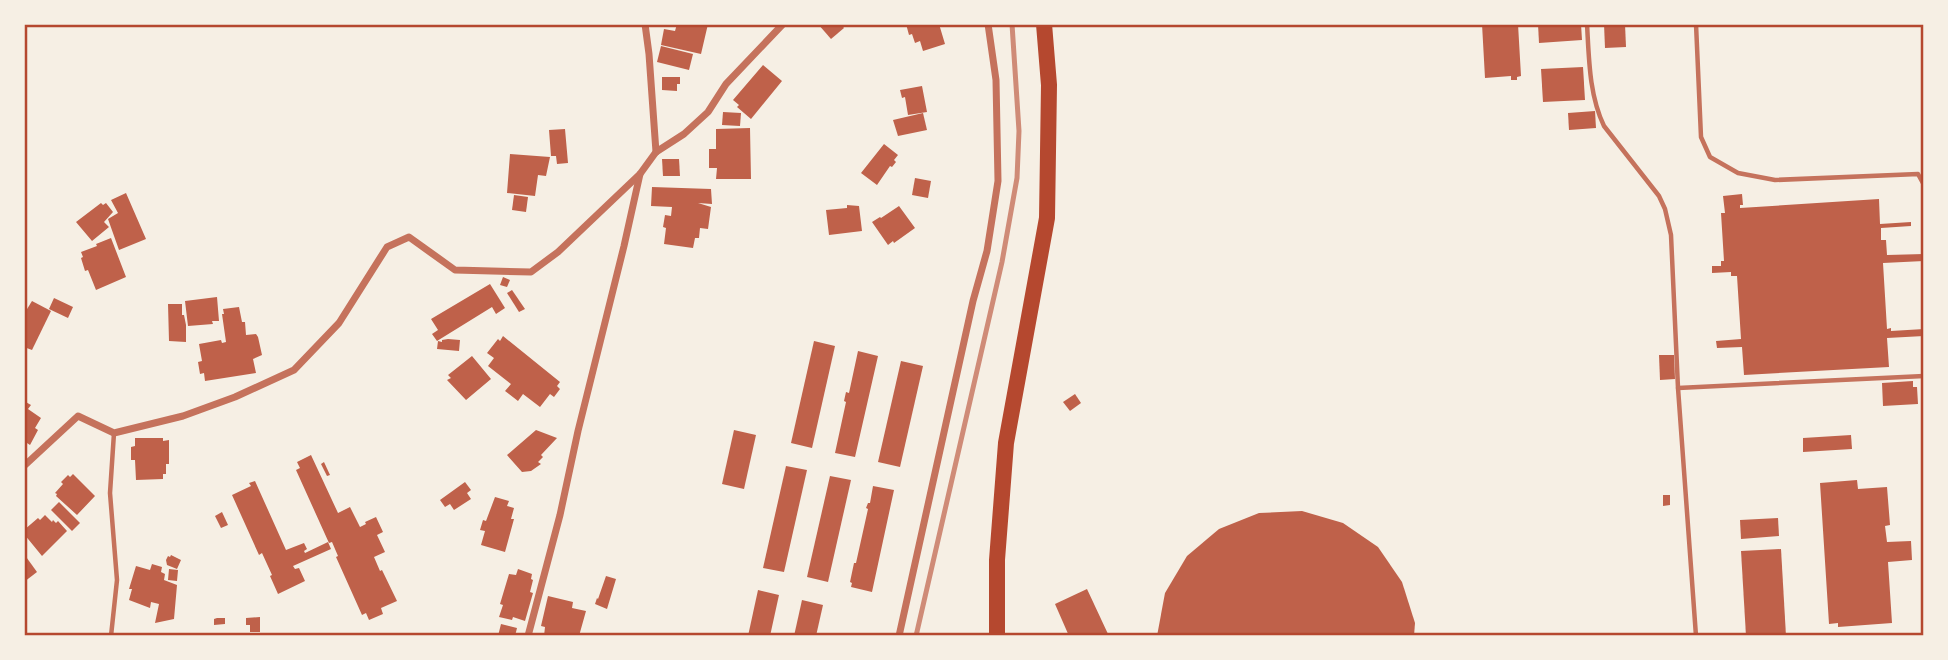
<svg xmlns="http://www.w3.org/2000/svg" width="1948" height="660" font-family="'Varela Round',sans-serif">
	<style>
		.building { fill: #bf614a }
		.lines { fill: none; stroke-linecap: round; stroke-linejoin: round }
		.service { stroke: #c5725c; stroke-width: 4.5 }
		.minor { stroke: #c5725c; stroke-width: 7 }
		.trunk { stroke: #b5482f; stroke-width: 16 }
		.rail { stroke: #cf8b77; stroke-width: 5 }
		.neatline { fill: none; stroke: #b5482f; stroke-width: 2.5 }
	</style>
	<rect width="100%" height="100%" fill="#f6efe4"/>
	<g class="building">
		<path d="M677,24H708L701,54L661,45L664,29L675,31Z"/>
		<path d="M818,24H841L844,28L831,39Z"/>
		<path d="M906,24H939L945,44L923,51L920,41L915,43L912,34L909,35Z"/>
		<path d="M1482,24H1518L1521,76L1517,77V80H1511V76L1485,78Z"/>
		<path d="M1538,24H1581L1582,40L1539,43Z"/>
		<path d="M1604,24H1625L1626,47L1605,48Z"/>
		<path d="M661,46L693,54L689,70L657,62Z"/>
		<path d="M763,65L782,81L751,119L737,107L739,105L733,100Z"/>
		<path d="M1583,67L1585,100L1543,102L1541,69Z"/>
		<path d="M662,77H680V84H677V91L662,90Z"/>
		<path d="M922,86L927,112L908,115L905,97L902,98L900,90Z"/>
		<path d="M1595,111L1596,128L1569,130L1568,113Z"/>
		<path d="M723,112L741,113L740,126L722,125Z"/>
		<path d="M923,113L927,130L898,136L893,120Z"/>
		<path d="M750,128L751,179H716L717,168H709V149H716V129Z"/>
		<path d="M565,129L568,163L557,164L556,156H551L549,130Z"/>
		<path d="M884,144L898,155L894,160L896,162L892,167L890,166L877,185L861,173Z"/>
		<path d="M510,154L550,157L546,176L538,175L535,196L507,193Z"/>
		<path d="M662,159H679L680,176H663Z"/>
		<path d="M915,178L931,181L928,198L912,195Z"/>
		<path d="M652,187L711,189L712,204L698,203L711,207L708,229L700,228L699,238H695L693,248L664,244L666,228L663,227L665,215L671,216L672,207L651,206Z"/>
		<path d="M126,193L146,239L119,250L108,219L118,213L111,200Z"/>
		<path d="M1742,194L1743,205H1740V208L1879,199L1880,224L1911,222V226L1881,228V240H1886L1887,255L1924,254V261L1883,263L1887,329L1891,328V331L1924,329V336L1887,338L1889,367L1744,375L1742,347L1717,348L1716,341L1741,339L1737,276H1731V272L1712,273V266H1721V261H1724L1721,213H1725L1723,196Z"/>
		<path d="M514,195L528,197L526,212L512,210Z"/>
		<path d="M101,203L103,205L106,203L113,212L104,222L109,227L92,241L76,222Z"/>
		<path d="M847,205L859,206L862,231L829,235L826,210L847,208Z"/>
		<path d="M899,206L915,228L894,243L893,241L888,245L872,222L880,217L881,218Z"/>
		<path d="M111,238L126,277L96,290L88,270L85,271L81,258L83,257L81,252L97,246L96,244Z"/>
		<path d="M503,277L510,280L507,287L500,285Z"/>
		<path d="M490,284L505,308L496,314L492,307L437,341L432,334L438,330L431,319Z"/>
		<path d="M512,290L525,309L519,312L507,293Z"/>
		<path d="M217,297L219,321H212L213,324L188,326L185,301Z"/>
		<path d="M54,298L73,307L68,318L49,309Z"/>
		<path d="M32,301L51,311L32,350L24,347V314Z"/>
		<path d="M168,304H182V315H184L186,325V342L169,341Z"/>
		<path d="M239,307L242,322H245L246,335L256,334L258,337L262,355L253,359L256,373L205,381L204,373L200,374L198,362L202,361L199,344L221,340L222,343L226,342L222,314H224L223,309Z"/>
		<path d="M503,336L560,382L557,386L560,389L554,397L550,394L540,407L523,394L518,401L505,391L511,384L488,366L494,358L487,353L498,339L500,341Z"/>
		<path d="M448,339L460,340L459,351L437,349L438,341L442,342V340Z"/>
		<path d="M814,341L835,346L812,448L791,443Z"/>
		<path d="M858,351L878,356L855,457L835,453L846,402L844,401L846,392L849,393Z"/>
		<path d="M1659,355H1674L1675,379L1660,380Z"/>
		<path d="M472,356L491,379L466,400L447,380L451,378L448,375Z"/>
		<path d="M901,361L923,366L900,467L878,462Z"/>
		<path d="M1913,381V387H1917L1918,404L1883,406L1882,383Z"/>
		<path d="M1075,394L1081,403L1070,411L1063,402Z"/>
		<path d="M24,401L31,405L28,409L41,418L35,428L38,430L30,445L27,443L24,446Z"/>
		<path d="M536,430L557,438L541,455L543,457L538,462L541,464L531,471L522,472L507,455Z"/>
		<path d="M734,430L756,435L744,489L722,484Z"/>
		<path d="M1851,435L1852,449L1803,452V438Z"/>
		<path d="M135,438H163V441L169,440V464H166V474H163V479L136,480L135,460H131V447L135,446Z"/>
		<path d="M311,455L338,513L350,507L360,527L366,524L365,522L376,517L383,532L377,535L385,552L374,557L380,571L382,570L397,601L381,608L383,614L369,620L366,613L362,615L336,557L338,556L332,542L329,543L296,470L300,468L297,462Z"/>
		<path d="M324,462L330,475L327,476L321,464Z"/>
		<path d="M786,466L807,470L784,572L763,568Z"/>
		<path d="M73,474L95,496L77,515L56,496L57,494L55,493L63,484L61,482L68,475L70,477Z"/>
		<path d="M830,476L851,480L828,582L807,577Z"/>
		<path d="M1857,480L1858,489L1887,487L1890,525L1885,526L1887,542L1911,541L1912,560L1888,562L1892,623L1838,627V623L1829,624L1820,483Z"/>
		<path d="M255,481L286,550L304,543L307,549L304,551L305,553L328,542L331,549L293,566L295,569L299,568L305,581L278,594L270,576L272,575L262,553L259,555L232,495L251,486L249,483Z"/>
		<path d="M465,482L471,490L467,493L471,499L454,510L450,504L445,507L440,500Z"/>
		<path d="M873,486L894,490L872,592L851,587L852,583L850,582L854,563H856L868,509L866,508L868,503H870Z"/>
		<path d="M1663,495H1670V505L1663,506Z"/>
		<path d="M495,497L509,501L507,506L514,508L511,519H514L505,552L481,545L485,531L480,530L483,520L486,521Z"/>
		<path d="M59,502L80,523L72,531L51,510Z"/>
		<path d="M1302,511L1343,523L1378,547L1402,582L1415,623L1414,636H1157L1165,593L1187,556L1219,529L1259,513Z"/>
		<path d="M222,512L228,525L221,528L215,516Z"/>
		<path d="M45,515L52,522L53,520L56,523L58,521L67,531L42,556L24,534V530L38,518L40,520Z"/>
		<path d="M1778,518L1779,536L1741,539L1740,520Z"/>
		<path d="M1781,549L1786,636H1746L1741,551Z"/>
		<path d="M24,554L37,572L24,582Z"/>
		<path d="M171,555L181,560L177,569L167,565L166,560L168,556L170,557Z"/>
		<path d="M152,564L162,567L161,572L165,574L164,580L177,585L174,619L155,623L159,604L151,602L150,608L129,600L132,589H129L136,566L150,570Z"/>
		<path d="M169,569L178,570L177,581L168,580Z"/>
		<path d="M518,569L532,574L531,579L533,580L530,592L533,593L525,621L513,617L512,620L499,617L503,605L500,604L509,574L516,575Z"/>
		<path d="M606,576L616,579L607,609L595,604L597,598L598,599Z"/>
		<path d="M1087,589L1108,634L1069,636L1055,604Z"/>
		<path d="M758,590L779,595L770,636H748Z"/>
		<path d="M548,596L573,602L572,608L586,611L579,636H544L545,627L541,626Z"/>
		<path d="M802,600L823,605L816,636H794Z"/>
		<path d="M260,617V632H250V625H246V618Z"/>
		<path d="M217,618H225V624L214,625V619Z"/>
		<path d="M501,624L517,628L515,636H498Z"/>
	</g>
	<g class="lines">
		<g class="service">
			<path d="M1587,24C1589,58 1589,95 1604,126L1659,196L1665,209L1671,235L1678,388L1696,636"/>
			<path d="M1696,24L1701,137L1710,157L1738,173L1775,180L1918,174L1924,185"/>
			<path d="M1678,388L1924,376"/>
			<path d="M111,636L117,580L110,493L114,433"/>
		</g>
		<g class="minor">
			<path d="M645,24L649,54L656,152"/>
			<path d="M24,466L78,416L114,433L183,416L235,397L294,370L339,323L387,247L409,237L455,270L531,272L558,252L640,174L656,152L684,134L708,112L726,84L783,24"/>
			<path d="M528,636L560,515L578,431L624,246L640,174"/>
			<path d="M899,636L973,301L987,251L998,181L996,80L988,24"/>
		</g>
		<path class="trunk" d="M997,636V560L1006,443L1047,218L1049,85L1044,24"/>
		<path class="rail" d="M916,636L1002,262L1017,178L1019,131L1012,24"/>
	</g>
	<rect width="1948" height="660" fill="none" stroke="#f6efe4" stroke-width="52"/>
	<rect x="26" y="26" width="1896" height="608" class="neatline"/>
</svg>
